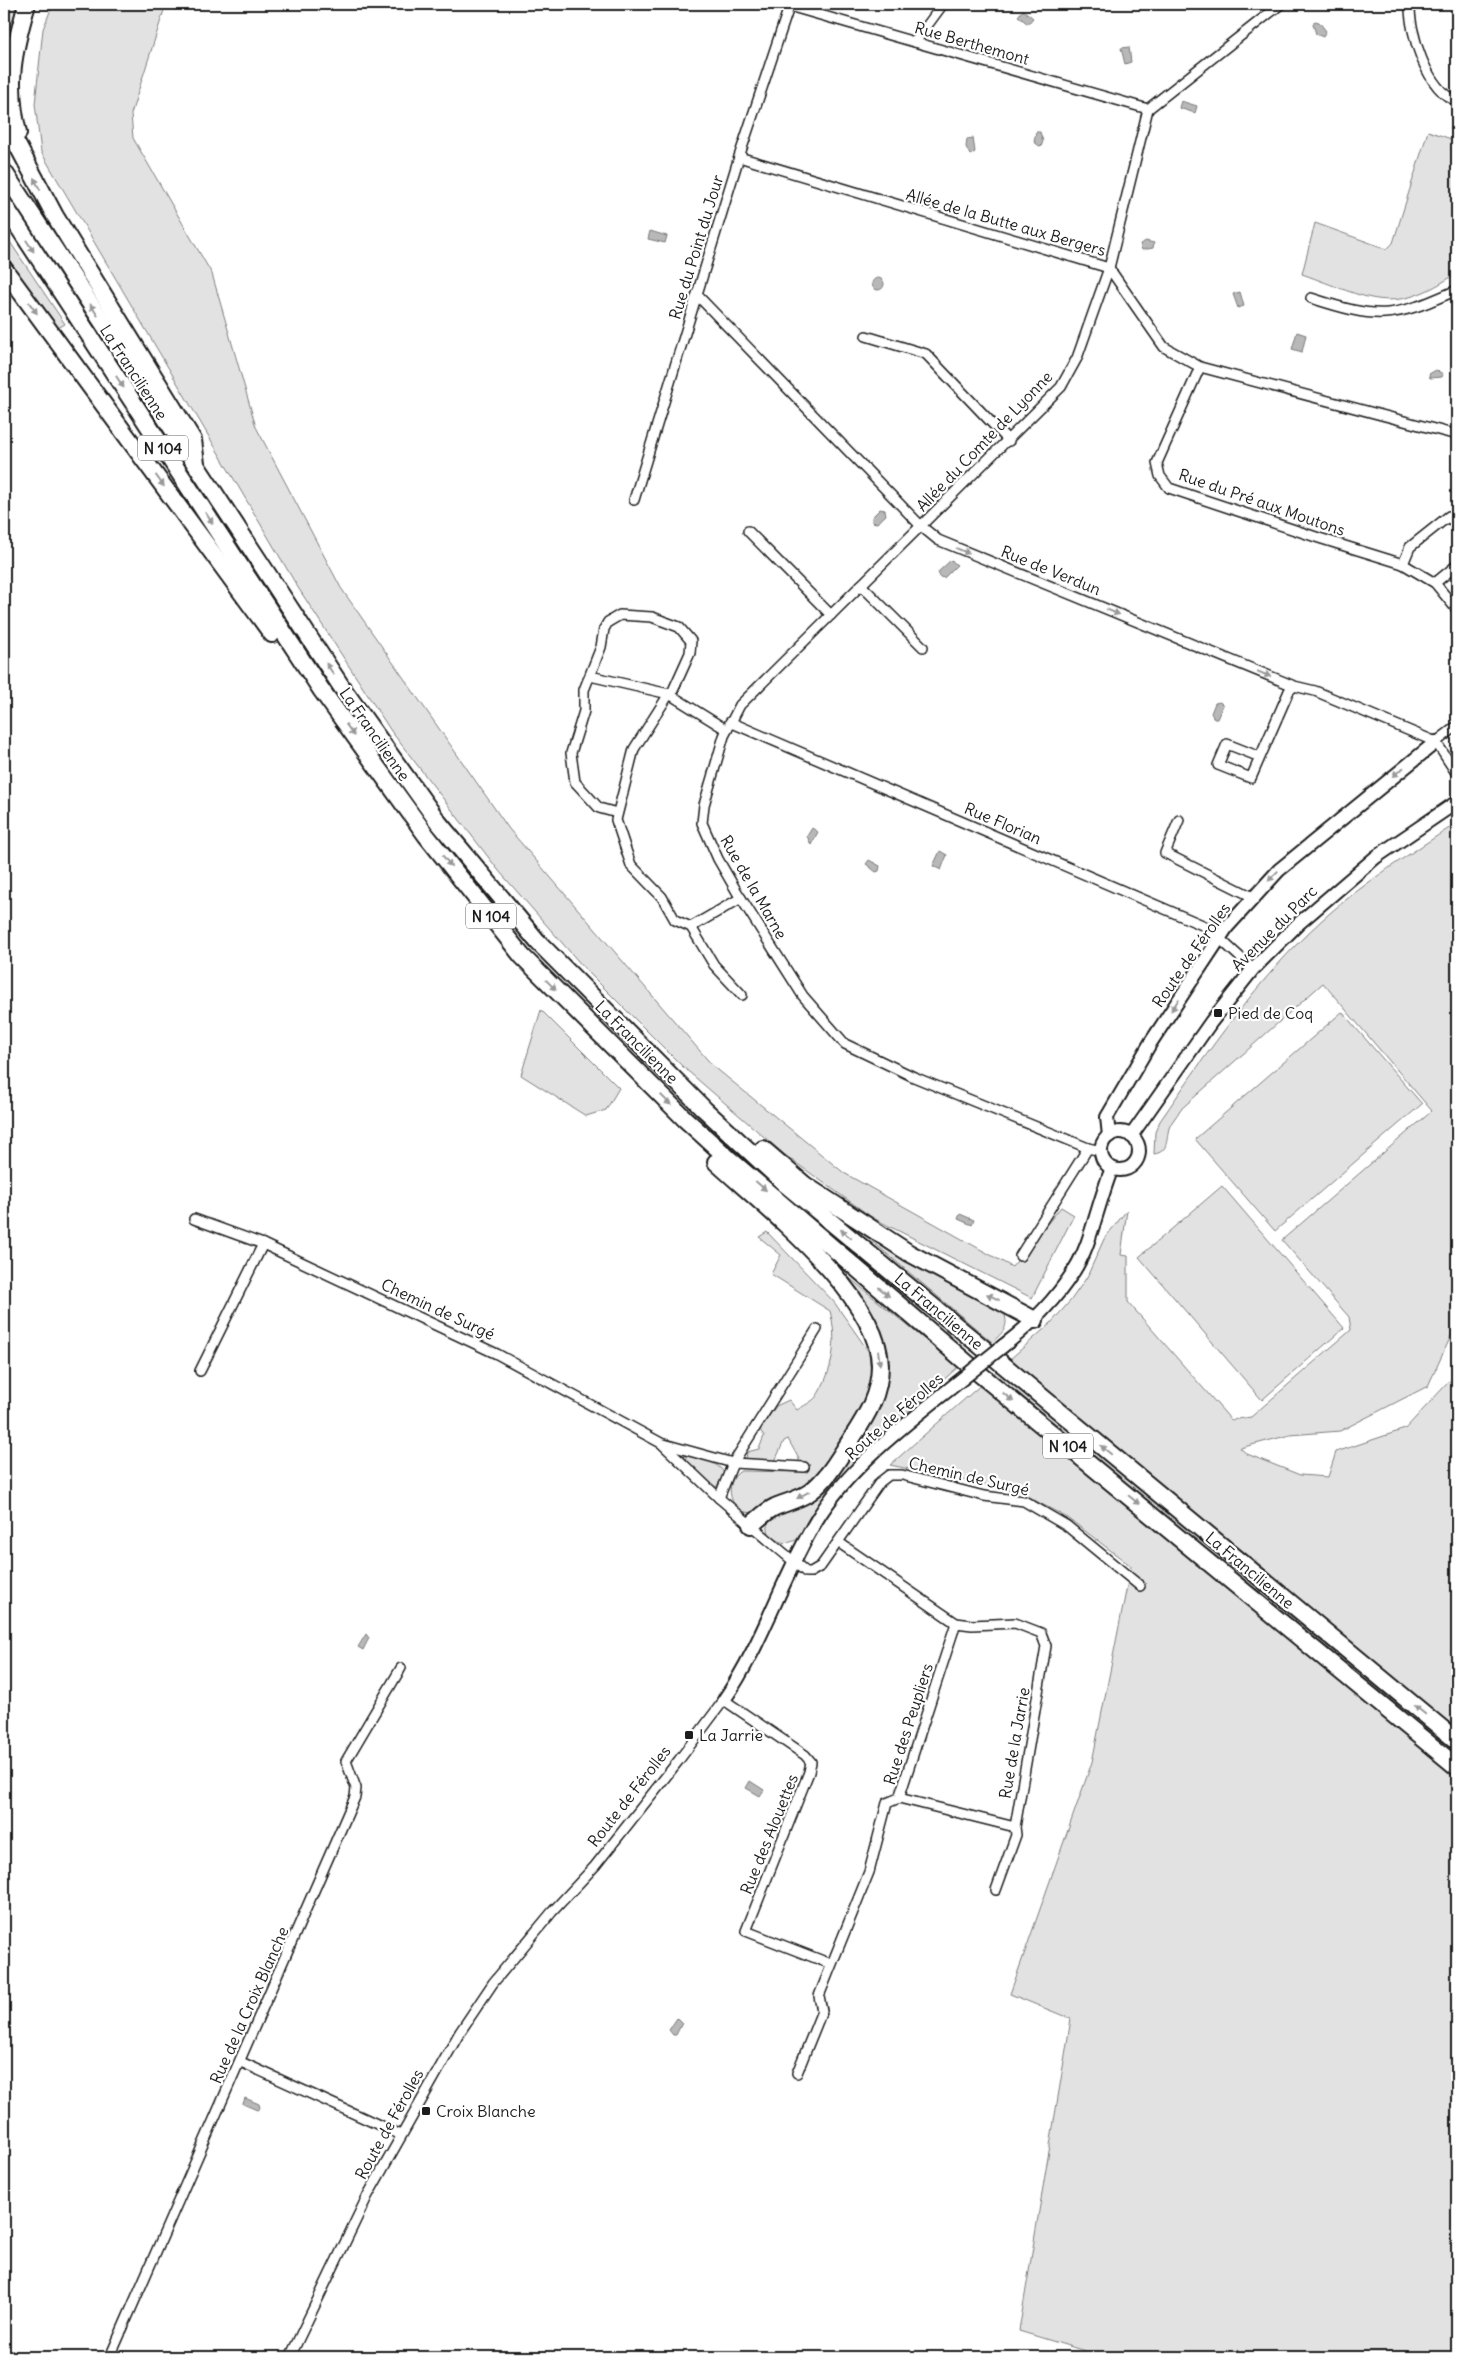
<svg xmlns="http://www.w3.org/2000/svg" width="1461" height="2361" font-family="Delius,sans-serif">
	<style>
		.green { fill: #e2e2e2; stroke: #7f7f7f }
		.water { fill: #b8b8b8; stroke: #7a7a7a }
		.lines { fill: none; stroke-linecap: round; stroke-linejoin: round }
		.street-casing { stroke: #1c1c1c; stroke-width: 12 }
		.secondary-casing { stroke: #1c1c1c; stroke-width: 16 }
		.highway-casing { stroke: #1c1c1c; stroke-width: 20 }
		.street { stroke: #fff; stroke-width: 9 }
		.secondary { stroke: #fff; stroke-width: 12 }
		.highway { stroke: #fff; stroke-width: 16 }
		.secondary-bridge-casing { stroke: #1c1c1c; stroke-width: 16; stroke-linecap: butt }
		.secondary-bridge { stroke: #fff; stroke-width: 12 }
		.oneway { fill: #999 }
		.poi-dot { fill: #1c1c1c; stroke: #fff; stroke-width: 2 }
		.labels { text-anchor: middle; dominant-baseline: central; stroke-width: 4.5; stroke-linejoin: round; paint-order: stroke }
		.shield { fill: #fff; stroke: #606060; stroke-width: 1 }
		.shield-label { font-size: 15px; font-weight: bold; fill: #1c1c1c }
		.street-label { font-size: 16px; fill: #1c1c1c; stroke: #fff }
		.poi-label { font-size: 16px; fill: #1c1c1c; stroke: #fff; text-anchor: start }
	</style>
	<rect width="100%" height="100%" fill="#fff"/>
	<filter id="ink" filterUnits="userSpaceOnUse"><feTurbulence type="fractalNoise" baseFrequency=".02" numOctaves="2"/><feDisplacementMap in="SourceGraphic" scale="10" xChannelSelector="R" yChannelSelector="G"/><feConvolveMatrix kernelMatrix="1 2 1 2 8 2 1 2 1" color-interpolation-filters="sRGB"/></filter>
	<g filter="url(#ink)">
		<g class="green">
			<path d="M4,4H18L9,31L4,73Z"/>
			<path d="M53,4H166L131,114L133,138L212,274L256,427L341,588L509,829L712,1065L844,1173L1012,1267L1061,1207L1074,1215L1032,1298L873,1218L785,1155L682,1066L585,969L499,871L391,731L297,586L41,152L35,104L43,29Z"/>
			<path d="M1428,131L1457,141V273C1391,318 1370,298 1302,274L1315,223L1387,249L1393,243Z"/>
			<path d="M4,233L65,324L58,328L4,254Z"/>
			<path d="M1457,823V1323L1428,1386L1340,1431L1290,1435L1240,1448L1247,1454L1300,1475L1328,1477L1336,1452L1405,1429L1457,1373V2357H1105L1019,2331L1071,2019L1010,1994L1092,1762L1131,1566L1068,1518L1019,1492L890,1465L1051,1323L1071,1300L1087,1277L1104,1239L1127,1210L1121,1255L1128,1256V1302L1231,1420L1251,1417L1351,1330L1349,1317L1282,1240L1432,1111L1323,983L1180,1110C1177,1116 1171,1122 1169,1128C1166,1139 1169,1152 1154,1154L1155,1132L1160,1121C1209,1050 1258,978 1322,920C1363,883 1411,853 1457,823Z"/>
			<path d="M541,1010L619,1088L606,1110L586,1116L521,1075Z"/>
			<path d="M1342,1012L1422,1104L1275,1231L1195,1139Z"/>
			<path d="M1222,1186L1344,1328L1262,1400L1139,1257Z"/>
			<path d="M843,1217L1003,1310C1010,1326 1004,1332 992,1342Z"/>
			<path d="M767,1232L834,1302L869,1352L872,1387L826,1465L809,1484L756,1512C729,1518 722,1481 741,1471L798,1472L799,1459L788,1439L784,1441L775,1461L746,1459L747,1452L759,1449L764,1436L760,1430L776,1406L789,1400L797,1410C803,1406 812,1402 816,1397C833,1372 838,1340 830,1311L771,1274L781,1255L759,1237Z"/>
			<path d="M835,1266L958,1367L883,1434L852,1466L798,1539C785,1546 779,1542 769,1534L766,1520L825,1483L883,1365Z"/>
			<path d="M685,1456C697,1456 719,1462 725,1474L716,1487L710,1485L683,1461Z"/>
		</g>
		<g class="water">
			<path d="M1023,10L1033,18L1028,24L1018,16Z"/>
			<path d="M1315,21L1319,22L1326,31L1323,37L1316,34L1313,24Z"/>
			<path d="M1129,47L1131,62L1125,64L1121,48Z"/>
			<path d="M1181,101L1197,106L1195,113L1179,108Z"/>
			<path d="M1036,132H1040L1043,141L1041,147L1034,142Z"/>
			<path d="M973,138L975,152L970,155L966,147L967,139Z"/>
			<path d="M650,231L667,236L665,243L648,239Z"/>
			<path d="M1146,241L1154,243L1153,248L1142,250L1140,244Z"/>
			<circle cx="878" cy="284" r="6"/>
			<path d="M1240,292L1244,306L1238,308L1233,294Z"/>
			<path d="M1297,332L1306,335L1302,352L1292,349Z"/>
			<path d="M1436,370L1443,374L1442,377L1430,378L1429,374Z"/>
			<path d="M880,509L885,510L886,515L877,523L872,522V517Z"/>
			<path d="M951,560L957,565L944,578L940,577L938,572Z"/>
			<path d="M1220,702L1223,705L1217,719H1214L1211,713L1215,703Z"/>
			<path d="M812,828L818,832L811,845L807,836Z"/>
			<path d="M940,851L947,855L941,870L933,866Z"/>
			<path d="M869,860L880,866L879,871L876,872L866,864Z"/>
			<path d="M960,1214L974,1220L972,1225L958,1219Z"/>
			<path d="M366,1634L369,1638L363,1650L358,1647Z"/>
			<path d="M750,1781L764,1790L760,1796L746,1788Z"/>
			<path d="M677,2018L682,2023L676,2035H673L669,2030Z"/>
			<path d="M245,2098L259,2104L260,2108L257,2110L243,2104Z"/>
		</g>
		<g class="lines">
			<g class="street-casing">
				<g id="street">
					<path d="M1410,4C1409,32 1427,91 1457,101"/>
					<path d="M789,6L1148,109"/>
					<path d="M915,42L943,4"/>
					<path d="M739,157L1109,268L1164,347L1200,367L1457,435"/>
					<path d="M697,295L921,526L938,540L1294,686L1315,691L1436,742L1457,774"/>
					<path d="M1311,298C1379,320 1392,319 1457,290"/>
					<path d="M866,336L926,354L1009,441"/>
					<path d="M1200,367L1157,463L1160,476L1169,488L1319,538L1403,564L1435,583L1457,610"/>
					<path d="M634,500L739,157L790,4"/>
					<path d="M748,531L831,615"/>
					<path d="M1403,564L1410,547L1449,516L1457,527"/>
					<path d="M1435,583L1457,565"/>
					<path d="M861,585L923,647"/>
					<path d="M590,676L669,694L727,730"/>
					<path d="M669,694L634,749L616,820L631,865L662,897L675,920L691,927L741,898"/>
					<path d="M730,722L1207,927L1253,969"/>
					<path d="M1436,742L1457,726"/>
					<path d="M1260,757L1227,744L1218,765L1251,778L1289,691L1294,686"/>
					<path d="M617,813L599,808L575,782L571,753L584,711V690L601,647L604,629L608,622L620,615L652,617L679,627L691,641L690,653L671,695"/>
					<path d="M1179,820L1165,853L1253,897"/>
					<path d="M691,927L714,965L742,995"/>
					<path d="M1101,1151L1088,1148L914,1077L845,1044L803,996L737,892L718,859L702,823L704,805L724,736L740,705L1061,387L1077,358L1109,268L1148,109L1281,4"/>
					<path d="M194,1219L263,1244L497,1354L661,1443L719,1498L806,1572H811L821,1566L880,1482L889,1475H902L984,1496L1024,1501L1067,1526L1140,1586"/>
					<path d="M1020,1256L1088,1148"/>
					<path d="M200,1371L263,1244"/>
					<path d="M664,1444L733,1463L804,1467"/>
					<path d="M719,1498L733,1463L817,1329"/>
					<path d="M838,1542L956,1623L972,1625L1015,1623L1041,1633L1046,1646L1015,1827L899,1798"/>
					<path d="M996,1890L1016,1835L1015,1827"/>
					<path d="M241,2062L401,2135"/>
					<path d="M797,2073L822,2011L819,1996L869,1872L887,1803L899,1798L956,1623"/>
					<path d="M110,2357L355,1797L356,1788L346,1761L401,1668"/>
					<path d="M290,2357L368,2195L460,2032L493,1983L552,1912L595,1866L679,1760L724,1700L805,1755L811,1762L809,1772L746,1931L831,1964"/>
				</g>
			</g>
			<g class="secondary-casing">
				<g id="secondary">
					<circle cx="1120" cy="1151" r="19"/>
					<path d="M1109,1136L1107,1117L1151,1042L1227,927L1279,870L1436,742"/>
					<path d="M1131,1136L1211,1022L1253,969L1298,924L1376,857L1457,802"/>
					<path d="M1003,1346C1035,1322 1073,1283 1087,1244C1096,1219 1102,1193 1112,1168"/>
					<path d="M724,1700C763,1644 781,1579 816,1521C848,1467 909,1422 957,1383"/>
				</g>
			</g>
			<g class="highway-casing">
				<g id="highway">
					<path d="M4,120L55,216L193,440L196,464"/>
					<path d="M18,133C6,83 13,52 27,4"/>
					<path d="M4,172L343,689L439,823L538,942L704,1109L784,1183L1457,1741"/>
					<path d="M4,205L322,691L426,835L522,956L685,1119L728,1158L975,1370L1457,1767"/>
					<path d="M4,269L272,634"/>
					<path d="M763,1149L805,1185L909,1253L1035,1320"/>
					<path d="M716,1162C765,1207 879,1296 880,1365C880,1394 867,1415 852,1438C840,1456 828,1479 810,1492C800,1499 787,1502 775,1507C766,1511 759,1519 751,1525"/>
				</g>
			</g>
			<use href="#street" class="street"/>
			<use href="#secondary" class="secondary"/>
			<use href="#highway" class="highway"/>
			<g class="secondary-bridge-casing">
				<path id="secondary-bridge" d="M957,1383L1003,1346"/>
			</g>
			<use href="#secondary-bridge" class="secondary-bridge"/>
		</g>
		<defs><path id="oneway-solid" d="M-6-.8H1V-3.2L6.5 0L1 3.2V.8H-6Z" transform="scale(1.25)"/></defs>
		<g class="oneway">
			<use href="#oneway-solid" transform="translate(37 184) rotate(-118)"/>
			<use href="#oneway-solid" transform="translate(30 246) rotate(57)"/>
			<use href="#oneway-solid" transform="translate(33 308) rotate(54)"/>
			<use href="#oneway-solid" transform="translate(94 310) rotate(-123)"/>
			<use href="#oneway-solid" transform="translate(120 382) rotate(57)"/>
			<use href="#oneway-solid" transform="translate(160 481) rotate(54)"/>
			<use href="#oneway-solid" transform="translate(209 518) rotate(57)"/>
			<use href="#oneway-solid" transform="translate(963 551) rotate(22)"/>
			<use href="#oneway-solid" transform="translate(1113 612) rotate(22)"/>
			<use href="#oneway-solid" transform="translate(330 669) rotate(-124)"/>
			<use href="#oneway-solid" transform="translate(1264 674) rotate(22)"/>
			<use href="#oneway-solid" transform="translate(350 730) rotate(55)"/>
			<use href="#oneway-solid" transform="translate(1398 772) rotate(142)"/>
			<use href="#oneway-solid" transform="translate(447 861) rotate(51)"/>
			<use href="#oneway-solid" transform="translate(1273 876) rotate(134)"/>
			<use href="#oneway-solid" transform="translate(551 985) rotate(45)"/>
			<use href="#oneway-solid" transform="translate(1175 1005) rotate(123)"/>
			<use href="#oneway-solid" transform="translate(666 1100) rotate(45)"/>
			<use href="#oneway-solid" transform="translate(761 1186) rotate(41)"/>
			<use href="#oneway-solid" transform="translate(846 1234) rotate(-140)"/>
			<use href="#oneway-solid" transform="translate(884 1292) rotate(41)"/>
			<use href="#oneway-solid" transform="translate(993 1297) rotate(-154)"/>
			<use href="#oneway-solid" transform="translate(879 1358) rotate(83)"/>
			<use href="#oneway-solid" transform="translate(1008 1397) rotate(39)"/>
			<use href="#oneway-solid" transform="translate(1106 1450) rotate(-140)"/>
			<use href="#oneway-solid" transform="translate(803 1495) rotate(151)"/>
			<use href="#oneway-solid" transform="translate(1134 1500) rotate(39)"/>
			<use href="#oneway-solid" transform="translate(1420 1710) rotate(-141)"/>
		</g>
	</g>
	<g class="poi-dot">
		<rect x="1213" y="1008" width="10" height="10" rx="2.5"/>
		<rect x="684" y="1730" width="10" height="10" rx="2.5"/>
		<rect x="421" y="2106" width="10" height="10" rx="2.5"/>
	</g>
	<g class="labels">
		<g class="shield">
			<rect x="138" y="435.5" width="50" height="25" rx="4"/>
			<rect x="466" y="903.5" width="50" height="25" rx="4"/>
			<rect x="1043" y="1433.5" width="50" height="25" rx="4"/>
		</g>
		<g class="shield-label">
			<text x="163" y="448">N 104</text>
			<text x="491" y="916">N 104</text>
			<text x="1068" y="1446">N 104</text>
		</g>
		<g class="street-label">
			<text transform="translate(972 43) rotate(16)">Rue Berthemont</text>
			<text transform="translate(1006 222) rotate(16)">Allée de la Butte aux Bergers</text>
			<text transform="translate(696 247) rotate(-73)">Rue du Point du Jour</text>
			<text transform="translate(134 372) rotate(57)">La Francilienne</text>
			<text transform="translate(984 441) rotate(-46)">Allée du Comte de Lyonne</text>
			<text transform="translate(1262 502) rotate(19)">Rue du Pré aux Moutons</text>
			<text transform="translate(1051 570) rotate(22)">Rue de Verdun</text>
			<text transform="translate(375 734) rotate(55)">La Francilienne</text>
			<text transform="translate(1003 823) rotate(23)">Rue Florian</text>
			<text transform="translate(754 887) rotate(60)">Rue de la Marne</text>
			<text transform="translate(1274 928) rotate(-45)">Avenue du Parc</text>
			<text transform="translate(1191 955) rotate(-55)">Route de Férolles</text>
			<text transform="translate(637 1042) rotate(45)">La Francilienne</text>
			<text transform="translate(438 1309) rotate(25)">Chemin de Surgé</text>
			<text transform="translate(939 1311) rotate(40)">La Francilienne</text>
			<text transform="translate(894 1416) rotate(-41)">Route de Férolles</text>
			<text transform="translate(969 1476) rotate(13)">Chemin de Surgé</text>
			<text transform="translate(1250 1570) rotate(40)">La Francilienne</text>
			<text transform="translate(908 1724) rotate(-72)">Rue des Peupliers</text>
			<text transform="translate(1014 1743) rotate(-80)">Rue de la Jarrie</text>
			<text transform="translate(629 1796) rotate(-52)">Route de Férolles</text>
			<text transform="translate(769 1834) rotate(-68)">Rue des Alouettes</text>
			<text transform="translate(249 2005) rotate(-66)">Rue de la Croix Blanche</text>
			<text transform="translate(389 2124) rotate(-61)">Route de Férolles</text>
		</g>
		<g class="poi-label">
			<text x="1228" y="1013">Pied de Coq</text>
			<text x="699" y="1735">La Jarrie</text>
			<text x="436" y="2111">Croix Blanche</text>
		</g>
	</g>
	<rect width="1461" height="2361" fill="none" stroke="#fff" stroke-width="20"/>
	<rect x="10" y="10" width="1441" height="2341" fill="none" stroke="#1c1c1c" stroke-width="2" filter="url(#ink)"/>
</svg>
